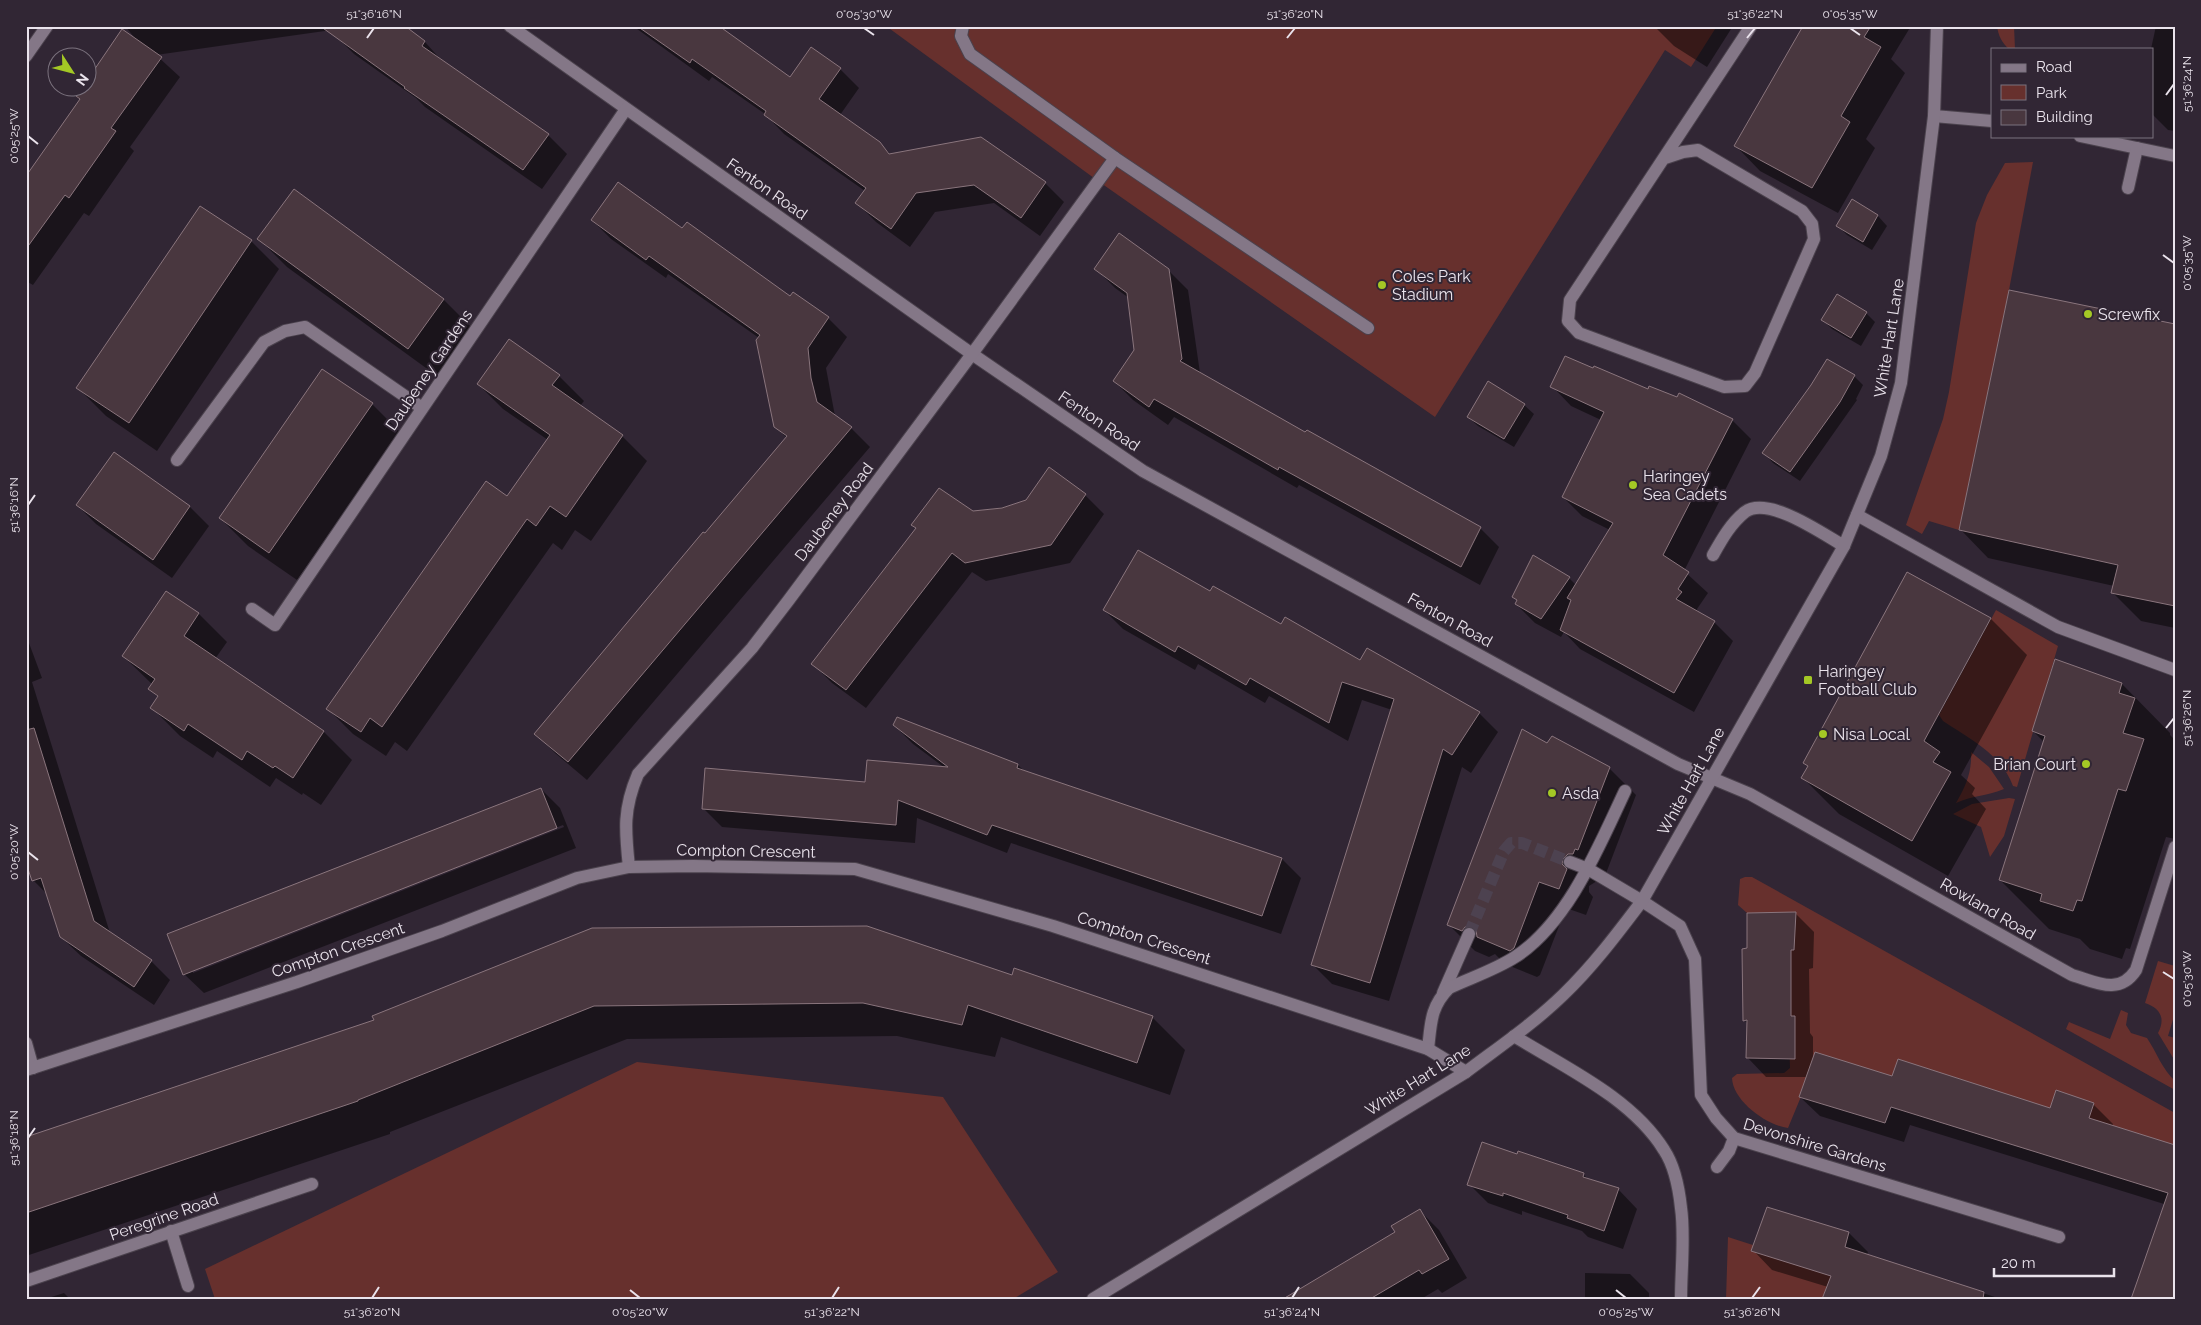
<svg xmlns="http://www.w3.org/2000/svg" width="2201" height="1325" font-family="Raleway,sans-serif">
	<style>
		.green { fill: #67302d }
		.shadow { fill: #0007; fill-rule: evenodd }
		.building { fill: #49373f; stroke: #8a757d }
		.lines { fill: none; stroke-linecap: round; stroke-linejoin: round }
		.minor-tunnel { stroke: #4d4250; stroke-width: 12; stroke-dasharray: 12 6; stroke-linecap: butt }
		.minor-casing { stroke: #4b424d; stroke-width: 14 }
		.minor { stroke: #847787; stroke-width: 12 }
		.ticks { fill: none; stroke: #eae3ec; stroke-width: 2 }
		.poi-dot { fill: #a4c825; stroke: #312634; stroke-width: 2 }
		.labels { text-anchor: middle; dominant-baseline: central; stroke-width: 4; stroke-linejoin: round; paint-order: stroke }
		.street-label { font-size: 16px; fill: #eae3ec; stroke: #312634 }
		.poi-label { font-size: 16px; fill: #eae3ec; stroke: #312634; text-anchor: start }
		.neatline { fill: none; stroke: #eae3ec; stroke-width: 2 }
		.ticks-label { font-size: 12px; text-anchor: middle; fill: #eae3ec }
	</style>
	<rect width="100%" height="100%" fill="#312634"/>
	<g class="green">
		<path d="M886,26H1717L1691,67L1665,50L1435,417L1098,181Z"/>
		<path d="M1997,26H2014L2015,49H2009C2002,43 1998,35 1997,26Z"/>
		<path d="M2033,162L2009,290L1959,530L1929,521L1922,534L1906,525L1943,419L1949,392L1976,223L1987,195L2005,163Z"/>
		<path d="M1996,610L2058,646L2017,787L2013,786C2001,754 1970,739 1943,721L1939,715Z"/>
		<path d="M1971,752L1989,767L2004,789C1988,796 1973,795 1956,803C1966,786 1972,772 1971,752Z"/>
		<path d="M2009,798L2015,799L2004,836L1990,857L1981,827L1953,814L1972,804Z"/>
		<path d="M1745,877H1752L2175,1113V1158L1817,1058L1788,1128C1766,1125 1733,1101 1732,1078L1737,1074L1784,1073L1790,1068L1785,915L1747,913L1738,905L1740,879Z"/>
		<path d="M2158,961L2175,966V1013L2168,1036L2175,1038V1061L2158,1033C2166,1018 2160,1008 2145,1003Z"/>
		<path d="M2121,1010L2128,1013L2126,1025L2131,1033L2147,1038C2157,1053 2162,1069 2175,1081V1090L2066,1029L2069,1022L2110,1039Z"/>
		<path d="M637,1062L943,1097L1058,1272L1013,1299H215L205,1269Z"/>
		<path d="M1728,1237L1921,1299H1726Z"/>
	</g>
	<g class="shadow">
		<path d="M125,26H403L425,42L443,62L548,135L567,154L542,189L425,107L416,98L354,54L335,35L339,29L156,55L180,77L130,147L134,151L89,216L84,213L33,285L26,281V177L81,100L77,96L83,88H88V81L122,31L134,37Z"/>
		<path d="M633,26H716L791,79L840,69L859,88L840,115L880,143L891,155L1045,183L1064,202L1040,236L994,203L935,212L910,247L876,222L857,203L865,191L784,134L765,114L712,77L709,81Z"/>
		<path d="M1657,26H1733L1707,67L1674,46L1656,28Z"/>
		<path d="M1804,26H1911L1891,59L1905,73L1866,139L1875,148L1838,213L1760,171L1735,145Z"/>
		<path d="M2156,26H2175V131L2168,130L2152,114L2151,49Z"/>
		<path d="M294,191L444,300L472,328L437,376L287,267L259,239Z"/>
		<path d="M1853,201L1878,216L1887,226L1872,250L1847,235L1838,226Z"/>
		<path d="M592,220L683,230L790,297L828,318L847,337L826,368L835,416L851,428L870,447L587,780L555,753L536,734L787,438L775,426L759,338L668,274L666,278L611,239Z"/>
		<path d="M251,241L279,269L157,451L106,416L78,388Z"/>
		<path d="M1096,269L1168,270L1188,290L1200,373L1306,434L1480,528L1499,547L1480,585L1299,485L1297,488L1174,417L1168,425L1133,400L1114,381L1136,350L1129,298L1115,288Z"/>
		<path d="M1866,313L1875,322L1861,346L1832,329L1823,320Z"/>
		<path d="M2175,326V628L2141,621L2113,593L2114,586L1988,558L1960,529Z"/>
		<path d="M559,376L584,401L580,406L622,436L647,461L591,541L575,530L562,550L553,543L407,751L395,742L386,756L353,734L328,709L507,498L548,440L503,409L478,384Z"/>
		<path d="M1854,376L1863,385L1856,399L1857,400L1800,481L1773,463L1764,453Z"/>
		<path d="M1552,386L1648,390L1732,420L1751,439L1684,571L1708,593L1697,609L1699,614L1714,622L1733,641L1694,712L1580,649L1564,632L1561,637L1535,623L1516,604L1569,578L1576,585L1610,530L1582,516L1563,497L1601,420L1571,406Z"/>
		<path d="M372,404L400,432L297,580L248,546L220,518Z"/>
		<path d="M1524,405L1534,414L1514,447L1478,426L1468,417Z"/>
		<path d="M114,454L190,507L209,526L172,578L96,524L77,505Z"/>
		<path d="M1085,495L1104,514L1070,563L986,581L972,572L866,708L832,683L813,664L917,528L972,512Z"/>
		<path d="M1908,574L1991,619L2027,655L1961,775L1975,788L1972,794L1986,809L1948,876L1839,814L1803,778L1809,768L1805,763Z"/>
		<path d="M166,593L199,614L227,642L215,659L324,732L352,760L321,805L303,793L302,795L276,778L270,787L217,751L213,758L180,736L152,708L159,698L150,689L153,685L123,656Z"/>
		<path d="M1211,593L1479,713L1498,732L1471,773L1462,767L1389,1001L1332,984L1313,965L1392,710L1362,700L1348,741L1269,696L1265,703L1198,664L1195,670L1123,629L1104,610Z"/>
		<path d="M26,635L42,678L32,682L110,933L151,961L170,980L154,1005L81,956L61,937L48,895L33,880L26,859Z"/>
		<path d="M2056,661L2122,684L2170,733V735L2175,740V839L2166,837L2130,949L2126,948L2122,959L2090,949L2080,939L2049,929L2000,880L2044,742L2033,731Z"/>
		<path d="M894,725L1018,765L1025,772L1282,859L1301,878L1281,934L1011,843L1007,853L917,818L915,843L722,827L703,808L866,784L945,768L913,744Z"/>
		<path d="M1547,744L1609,768L1636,795L1605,876L1589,886V892L1593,897L1586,915L1566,908L1540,975L1537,977L1505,964L1495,954L1489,957L1475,951L1448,924Z"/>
		<path d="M541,789L560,808L576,848L204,993L184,974L169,935ZM563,825L564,827L193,973V970Z"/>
		<path d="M1795,913L1814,932L1813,968L1809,969L1810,1033L1813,1037V1060L2050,1110L2057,1092L2094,1105L2113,1124L2112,1127L2175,1150V1299L2164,1204L1910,1125L1904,1142L1820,1116L1800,1097L1808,1077H1766L1747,1057L1748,1024L1744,1020L1749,949Z"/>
		<path d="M1012,977L1152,1017L1185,1050L1170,1095L1001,1037L995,1057L897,1036L627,1039L390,1132V1134L26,1256V1138L376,1021Z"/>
		<path d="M1583,1174L1589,1180L1618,1189L1637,1209L1623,1249L1588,1237L1582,1231L1522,1211V1215L1488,1203L1469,1184Z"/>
		<path d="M1420,1211L1439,1230L1467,1278L1442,1293L1438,1289L1421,1299H1286L1397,1232Z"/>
		<path d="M1849,1233L1868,1252L1867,1255L2001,1299H1831L1828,1287L1772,1270L1753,1250Z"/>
		<path d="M1585,1273L1630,1274L1649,1293V1299H1585Z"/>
		<path d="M64,1293L70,1299H45Z"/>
	</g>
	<g class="building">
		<path d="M320,26H405L425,41L422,46L549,134L523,170L404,88L405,87Z"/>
		<path d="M637,26H719L790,77L811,47L841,68L819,99L880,142L889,154L981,137L1046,182L1021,218L974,185L916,193L891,229L855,203L866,188L764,115L766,111L692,59L690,63Z"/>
		<path d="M1803,26H1871L1864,37L1881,47L1841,116L1850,122L1812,188L1734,146Z"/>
		<path d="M122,29L162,57L111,128L116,131L69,198L65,195L26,249V176L80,99L76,96L82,88H88V79Z"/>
		<path d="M618,182L682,228L687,222L790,296L793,292L829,317L808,348L811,378L817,402L852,427L568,762L534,734L703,532L705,533L787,436L774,427L756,340L760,335L649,256L646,260L591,220Z"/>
		<path d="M294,189L444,299L408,349L257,239Z"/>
		<path d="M1852,199L1878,215L1863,242L1836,226Z"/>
		<path d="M200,206L252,240L129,423L76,388Z"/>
		<path d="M1119,233L1169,269L1182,359L1180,361L1305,432L1307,430L1481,527L1461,567L1279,467L1278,470L1154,399L1149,407L1113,381L1134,350L1127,293L1094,269Z"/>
		<path d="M2009,290L2175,324V606L2111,593L2118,565L1959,530Z"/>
		<path d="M1837,294L1867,312L1851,338L1821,320Z"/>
		<path d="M509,339L560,375L552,385L623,435L566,517L550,506L536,526L527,519L382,727L370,718L361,732L326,709L486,481L507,496L550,435L477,384Z"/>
		<path d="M1565,356L1593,368L1594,366L1648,389L1649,386L1677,397L1679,393L1733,419L1663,555L1689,572L1678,589L1682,592L1676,599L1715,621L1674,693L1560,630L1571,600L1567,598L1613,523L1562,497L1604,412L1550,387Z"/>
		<path d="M1827,359L1855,375L1840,402L1790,472L1762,453L1811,385Z"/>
		<path d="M322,369L373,403L269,553L219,518Z"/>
		<path d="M1488,381L1525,404L1504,439L1467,417Z"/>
		<path d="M114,452L190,506L153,560L76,505Z"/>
		<path d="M1049,467L1086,494L1051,545L965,563L952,553L846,690L811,664L916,528L911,525L939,488L973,511L1002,508L1026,500Z"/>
		<path d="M1138,550L1210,591L1213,586L1281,624L1285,617L1360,660L1367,648L1480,712L1452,755L1443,749L1370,983L1311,965L1394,699L1342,682L1329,723L1250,678L1246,685L1178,646L1175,652L1103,610Z"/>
		<path d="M1533,555L1570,577L1541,619L1515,604L1517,600L1512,597Z"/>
		<path d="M1907,572L1991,618L1924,741L1940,752L1933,762L1951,772L1912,841L1801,778L1808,766L1803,763Z"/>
		<path d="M166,591L199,613L184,636L324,731L293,778L275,766L273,768L247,751L242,760L188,724L184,731L150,708L158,696L148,689L155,679L122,656Z"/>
		<path d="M2055,659L2122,683L2119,693L2135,698L2123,733L2144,739L2126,791L2118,789L2082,901L2077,900L2073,911L2040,901L2042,894L1999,880L2045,736L2032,731Z"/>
		<path d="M897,717L1018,764L1017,768L1282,858L1262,916L992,825L987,835L898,800L896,825L702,809L705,768L865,782L867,760L948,767L893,725Z"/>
		<path d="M34,728L94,921L152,960L134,987L60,937L41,878L32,881L26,863V730Z"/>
		<path d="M1522,729L1547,743L1552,736L1610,767L1578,850L1575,849L1573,854H1568L1563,859L1562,864L1567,869L1559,889L1539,882L1514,948L1510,951L1477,937L1476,930L1472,926L1465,927L1462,931L1447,925Z"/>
		<path d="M541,788L557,828L183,975L167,934Z"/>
		<path d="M1796,912L1794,950H1791V1016H1795V1059L1746,1058L1747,1020L1743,1021L1742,949L1747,948V913Z"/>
		<path d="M867,926L1012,975L1014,968L1153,1016L1137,1063L968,1005L962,1025L863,1003L594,1006L358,1100V1101L26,1213V1137L374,1020L372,1016L592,928Z"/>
		<path d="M1815,1052L1892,1076L1898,1059L2050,1108L2056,1090L2094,1103L2089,1118L2175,1145V1299H2131L2168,1193L1891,1107L1885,1123L1799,1097Z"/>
		<path d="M1482,1142L1517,1154L1518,1151L1584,1173L1583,1177L1619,1188L1604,1231L1567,1218L1568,1215L1503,1193V1196L1467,1185Z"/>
		<path d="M1767,1207L1849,1232L1845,1247L1984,1292L1983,1299H1822L1831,1276L1751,1251Z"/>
		<path d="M1420,1209L1449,1259L1422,1274L1419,1270L1370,1299H1283L1395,1232L1391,1226Z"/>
	</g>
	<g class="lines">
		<path class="minor-tunnel" d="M1469,934L1504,851L1511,843H1522L1570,862"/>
		<g class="minor-casing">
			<g id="minor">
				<path d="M510,26L972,354L1143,471L1678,764L1750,794L2072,975C2096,982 2119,996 2136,970L2175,847"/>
				<path d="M963,26L961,36L970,54L1115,158L1368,328"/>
				<path d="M26,56L47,26"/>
				<path d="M1934,116L1992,121"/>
				<path d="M2080,136L2175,156"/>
				<path d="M1665,158L1683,152L1698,150L1802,211L1812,224L1814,239L1755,373L1745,386L1724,387L1579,333L1568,321L1570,300L1751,26"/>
				<path d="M2128,188L2137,148"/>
				<path d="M177,460L264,342L285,331L305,327L422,408"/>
				<path d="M1857,515L2058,627L2175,670"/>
				<path d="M1713,555C1722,539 1731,523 1745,512C1768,495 1823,534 1844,546"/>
				<path d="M252,609L275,625L626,109"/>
				<path d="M1570,862L1588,869L1642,901L1680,926L1695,959L1701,1095L1716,1118L1734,1138L2059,1237"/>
				<path d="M629,867C625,830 623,809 638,774L752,648L788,601L972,354L1115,158"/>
				<path d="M1443,993L1469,934"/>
				<path d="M1514,1036C1564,1067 1632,1098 1664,1150C1674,1165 1679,1189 1681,1208C1685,1235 1681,1270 1681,1299"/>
				<path d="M26,1043L33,1068"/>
				<path d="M1428,1049C1431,1024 1430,1007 1449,988C1470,978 1495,970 1515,957C1568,923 1599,846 1625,791"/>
				<path d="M26,1070L297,982L442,931L577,878L629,867L693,866L855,869L1053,926L1428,1049L1466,1072"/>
				<path d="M1717,1167L1729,1151L1734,1138"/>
				<path d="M171,1231L188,1286"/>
				<path d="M26,1281L312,1184"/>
				<path d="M1093,1299L1466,1072C1499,1047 1533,1024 1563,995C1593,966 1617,934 1642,901L1844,546L1881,456L1901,383L1934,116L1937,26"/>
			</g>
		</g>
		<use href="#minor" class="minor"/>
	</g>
	<path class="ticks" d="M864,28L874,35M1850,28L1860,35M367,38L374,28M1287,38L1295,28M1747,38L1755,28M2166,95L2174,84M28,136L38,144M2163,255L2174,263M28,505L35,495M2166,728L2174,718M28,852L38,860M2163,972L2174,979M28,1138L35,1128M630,1290L640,1298M1616,1290L1626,1298M372,1298L379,1287M832,1298L839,1287M1292,1298L1299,1287M1752,1298L1760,1287"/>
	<g class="poi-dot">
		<circle cx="1382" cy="285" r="5"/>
		<circle cx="2088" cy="314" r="5"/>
		<circle cx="1633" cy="485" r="5"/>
		<rect x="1803" y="675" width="10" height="10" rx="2.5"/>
		<circle cx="1823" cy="734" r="5"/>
		<circle cx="2086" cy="764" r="5"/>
		<circle cx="1552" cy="793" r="5"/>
	</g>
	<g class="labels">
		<g class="street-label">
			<text transform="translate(767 189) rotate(35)">Fenton Road</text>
			<text transform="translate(1889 338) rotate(-81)">White Hart Lane</text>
			<text transform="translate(429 370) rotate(-56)">Daubeney Gardens</text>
			<text transform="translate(1099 421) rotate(34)">Fenton Road</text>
			<text transform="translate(834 512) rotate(-53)">Daubeney Road</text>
			<text transform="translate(1450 620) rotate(29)">Fenton Road</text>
			<text transform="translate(1691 781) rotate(-61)">White Hart Lane</text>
			<text transform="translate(746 851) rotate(1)">Compton Crescent</text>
			<text transform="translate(1988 909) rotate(30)">Rowland Road</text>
			<text transform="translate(1144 938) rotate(18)">Compton Crescent</text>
			<text transform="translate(338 950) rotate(-19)">Compton Crescent</text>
			<text transform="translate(1418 1080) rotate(-32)">White Hart Lane</text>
			<text transform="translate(1815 1145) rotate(17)">Devonshire Gardens</text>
			<text transform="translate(164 1217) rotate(-19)">Peregrine Road</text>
		</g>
		<g class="poi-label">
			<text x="1392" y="276">Coles Park<tspan x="1392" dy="18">Stadium</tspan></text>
			<text x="2098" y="314">Screwfix</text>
			<text x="1643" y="476">Haringey<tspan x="1643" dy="18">Sea Cadets</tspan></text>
			<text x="1818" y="671">Haringey<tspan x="1818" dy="18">Football Club</tspan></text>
			<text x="1833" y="734">Nisa Local</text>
			<text x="2076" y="764" text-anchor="end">Brian Court</text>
			<text x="1562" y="793">Asda</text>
		</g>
	</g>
	<rect width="2201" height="1325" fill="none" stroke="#312634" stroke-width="55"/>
	<rect x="1991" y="48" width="162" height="90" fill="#312634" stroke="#7b727e"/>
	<rect x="2001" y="64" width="25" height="8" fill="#847787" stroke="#7b727e"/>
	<text x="2036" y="72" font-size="15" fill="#eae3ec">Road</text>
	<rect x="2001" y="85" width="25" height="15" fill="#67302d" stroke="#7b727e"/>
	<text x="2036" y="98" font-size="15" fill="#eae3ec">Park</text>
	<rect x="2001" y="110" width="25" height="15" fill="#49373f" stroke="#7b727e"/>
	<text x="2036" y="122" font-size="15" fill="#eae3ec">Building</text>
	<g transform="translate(72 72) rotate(126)"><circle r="24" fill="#312634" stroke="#7b727e"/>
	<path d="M0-4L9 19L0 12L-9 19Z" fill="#a4c825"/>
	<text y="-8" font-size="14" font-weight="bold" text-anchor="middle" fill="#eae3ec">N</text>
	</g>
	<path d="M1994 1268v8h120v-8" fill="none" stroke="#eae3ec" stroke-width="2.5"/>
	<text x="2001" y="1268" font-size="15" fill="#eae3ec" stroke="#312634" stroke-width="4" paint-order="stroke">20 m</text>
	<rect x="28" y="28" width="2146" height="1270" class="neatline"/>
	<g class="ticks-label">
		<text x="374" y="18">51°36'16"N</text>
		<text x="864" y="18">0°05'30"W</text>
		<text x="1295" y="18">51°36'20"N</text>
		<text x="1755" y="18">51°36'22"N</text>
		<text x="1850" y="18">0°05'35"W</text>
		<text transform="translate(2187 84) rotate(-90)" y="4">51°36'24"N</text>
		<text transform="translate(14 136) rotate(-90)" y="4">0°05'25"W</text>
		<text transform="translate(2187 263) rotate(-90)" y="4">0°05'35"W</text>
		<text transform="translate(14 505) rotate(-90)" y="4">51°36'16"N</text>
		<text transform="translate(2187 718) rotate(-90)" y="4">51°36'26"N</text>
		<text transform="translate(14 852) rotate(-90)" y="4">0°05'20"W</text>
		<text transform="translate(2187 979) rotate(-90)" y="4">0°05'30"W</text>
		<text transform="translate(14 1138) rotate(-90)" y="4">51°36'18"N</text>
		<text x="372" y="1316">51°36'20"N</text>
		<text x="640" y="1316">0°05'20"W</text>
		<text x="832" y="1316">51°36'22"N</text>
		<text x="1292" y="1316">51°36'24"N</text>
		<text x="1626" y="1316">0°05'25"W</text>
		<text x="1752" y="1316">51°36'26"N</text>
	</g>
</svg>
